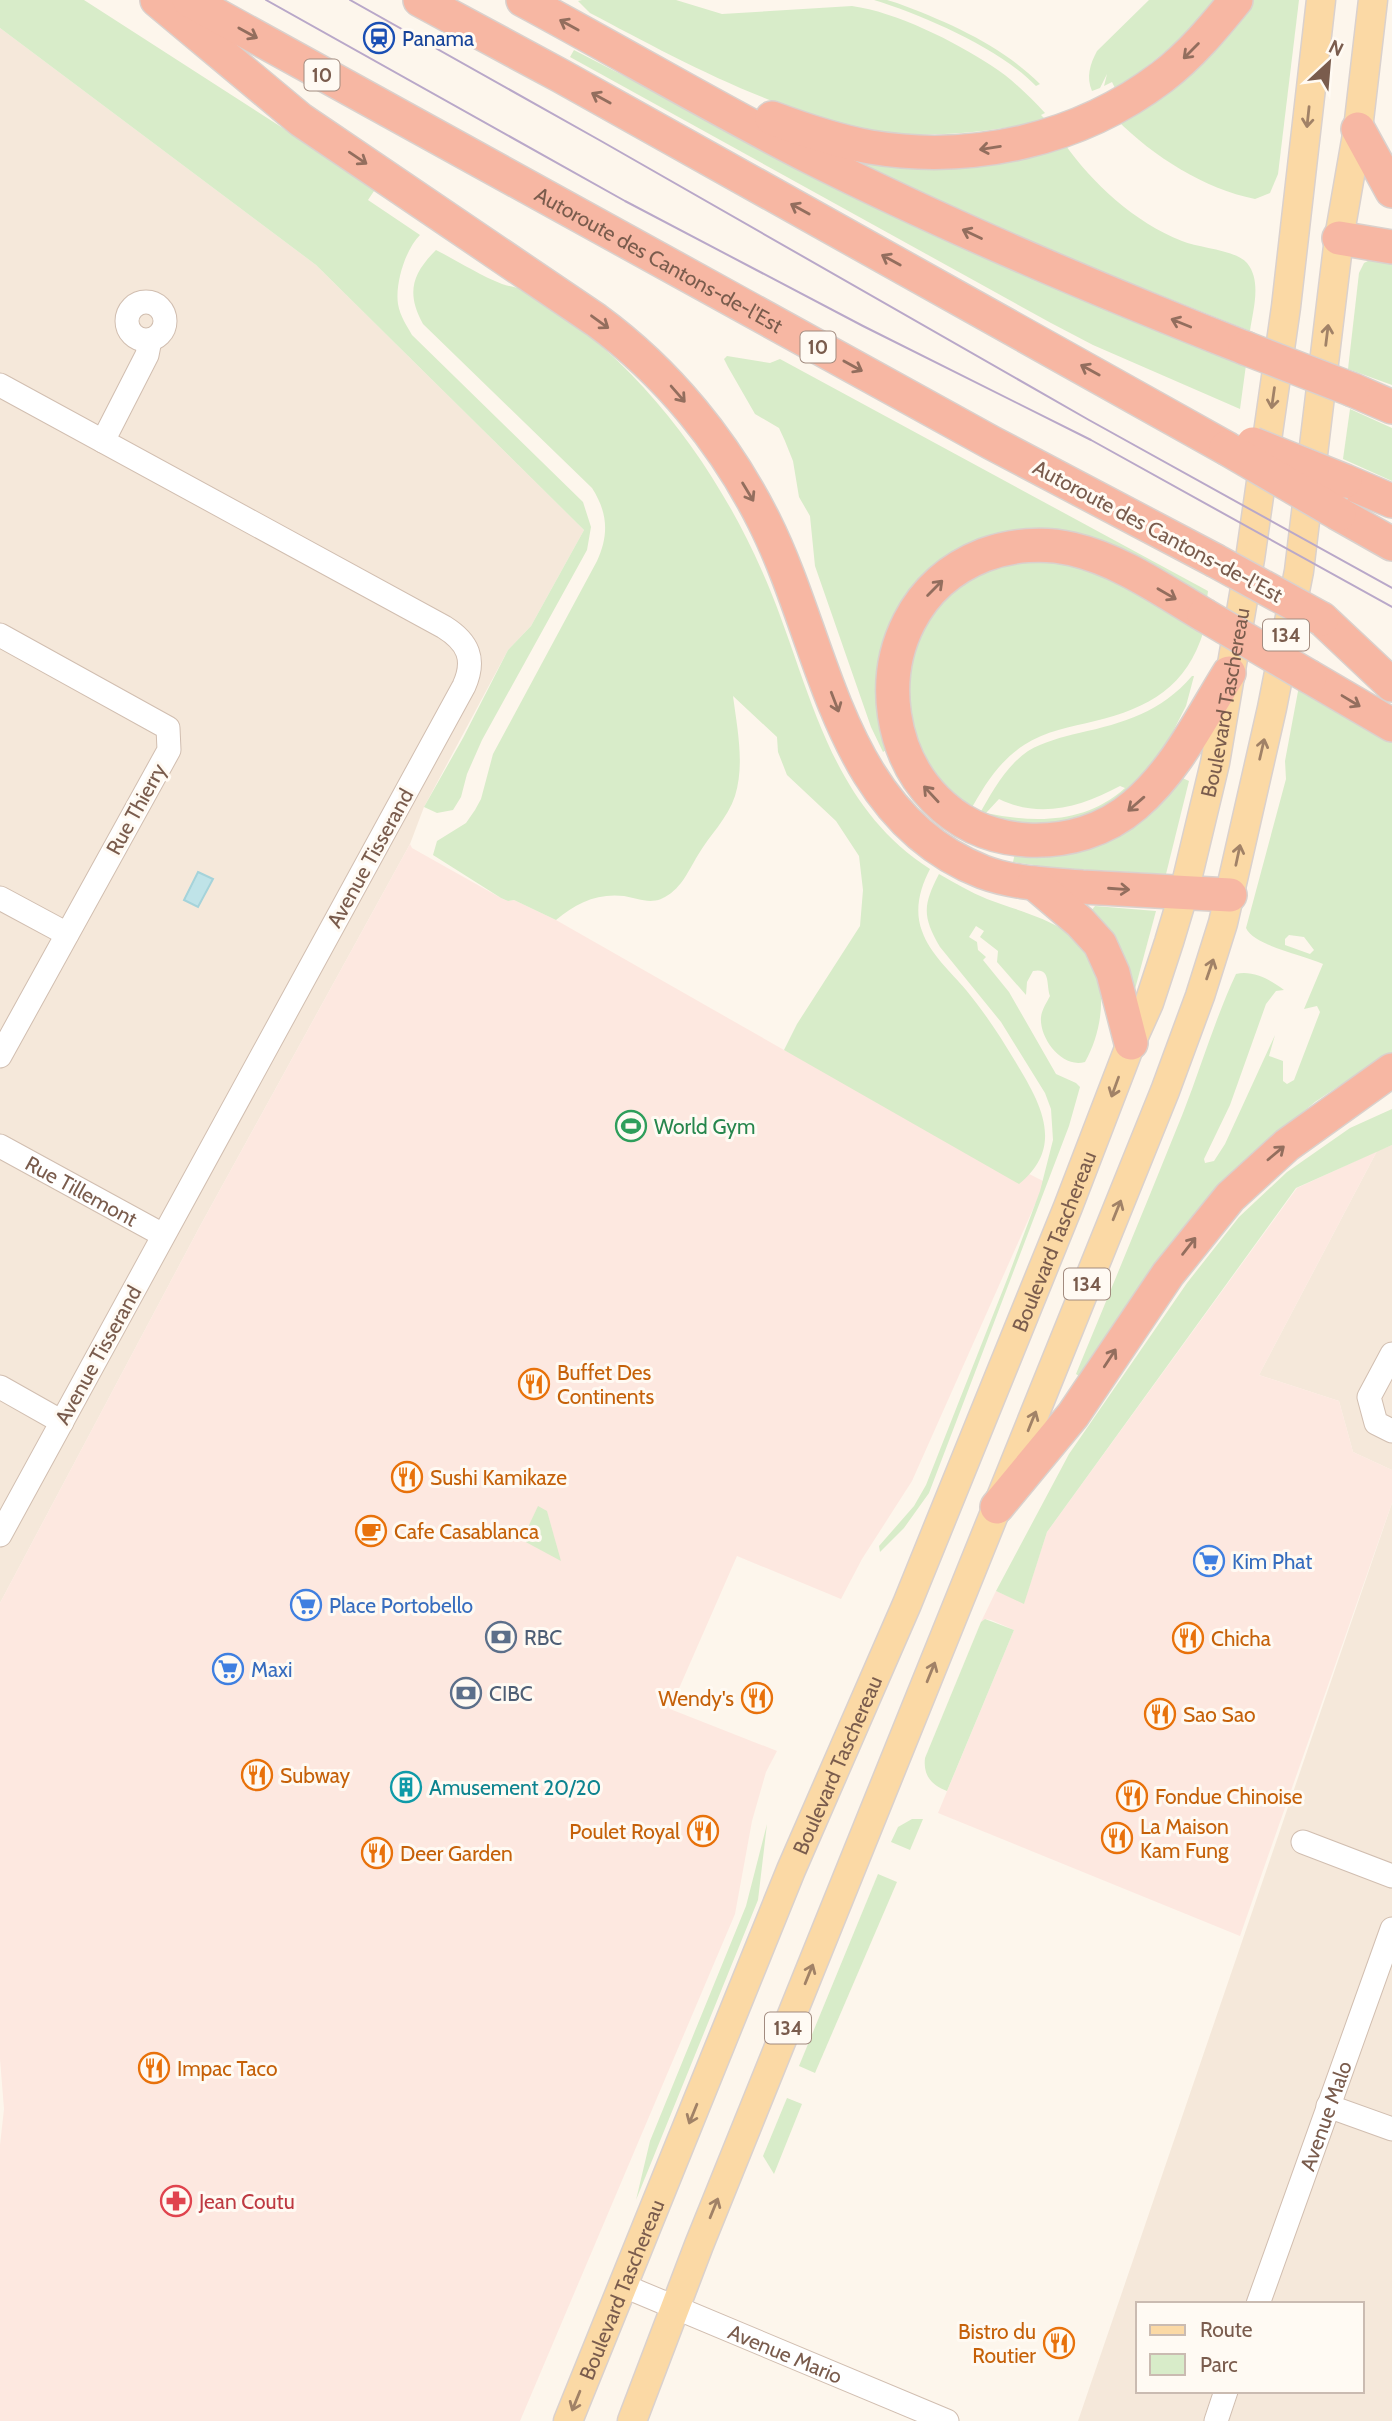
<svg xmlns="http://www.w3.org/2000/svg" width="1392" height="2421" font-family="Cabin,sans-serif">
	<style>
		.residential { fill: #f5e8da; fill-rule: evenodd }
		.commercial { fill: #fde8e0 }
		.green { fill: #d8ecc9; fill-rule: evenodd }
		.water { fill: #bfe3e8; stroke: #a5d3da; stroke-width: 2 }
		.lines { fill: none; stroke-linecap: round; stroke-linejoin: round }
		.minor-casing { stroke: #d1beb0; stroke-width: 25 }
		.major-casing { stroke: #dad1cd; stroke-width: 31 }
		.highway-casing { stroke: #dad1cd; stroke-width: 36 }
		.minor { stroke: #fff; stroke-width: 23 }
		.major { stroke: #fbd9a5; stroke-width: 28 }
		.highway { stroke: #f7b7a3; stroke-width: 33 }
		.tram { stroke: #b9a8c9; stroke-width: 2 }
		.highway-bridge-casing { stroke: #dad1cd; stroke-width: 36; stroke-linecap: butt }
		.highway-bridge { stroke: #f7b7a3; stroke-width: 33 }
		.oneway { stroke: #936e5e }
		.oneway2 { stroke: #a18267 }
		.labels { text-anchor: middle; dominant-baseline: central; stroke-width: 6; stroke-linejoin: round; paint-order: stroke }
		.shield { fill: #fffaf3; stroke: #a28b7f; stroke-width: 2 }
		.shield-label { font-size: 19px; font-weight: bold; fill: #7a5c4d }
		.transit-label { font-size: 21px; fill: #164399; stroke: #fffaf3; text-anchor: start }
		.street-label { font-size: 21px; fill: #7a5c4d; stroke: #fffaf3 }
		.leisure-label { font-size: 21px; fill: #27864d; stroke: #fffaf3; text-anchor: start }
		.food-label { font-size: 21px; fill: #c56008; stroke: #fffaf3; text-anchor: start }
		.shop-label { font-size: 21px; fill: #366cbe; stroke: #fffaf3; text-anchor: start }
		.service-label { font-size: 21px; fill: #4e5e75; stroke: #fffaf3; text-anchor: start }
		.culture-label { font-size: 21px; fill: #0d838f; stroke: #fffaf3; text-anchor: start }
		.health-label { font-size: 21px; fill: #be3a42; stroke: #fffaf3; text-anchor: start }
	</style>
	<rect width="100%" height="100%" fill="#fdf6ec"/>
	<g class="residential">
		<path d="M0,28L316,265L584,530L531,626L508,650L424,807L410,844L199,1228L0,1603Z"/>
		<path d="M1392,1145V1470L1353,1452L1339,1401L1259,1375L1377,1151Z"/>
		<path d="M1392,1503V2421H1078ZM1138,2304H1362V2391H1138Z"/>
	</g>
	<g class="commercial">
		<path d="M410,844L412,848L501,898L508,901L514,900L556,920L784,1050L1045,1182L912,1481L862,1559L841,1599L737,1556L670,1709L777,1751L766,1772L752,1821L735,1914L520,2421H0V2145L4,2109L0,2059V1603L199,1228Z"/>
		<path d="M1377,1151L1259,1375L1339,1401L1353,1452L1392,1470V1503L1240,1936L938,1813L1014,1630L991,1620L985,1619L981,1622L996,1591L1024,1603L1047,1532L1297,1188Z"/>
	</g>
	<g class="green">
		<path d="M0,0H84L376,188L368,200L420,235C405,250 395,284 398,304C400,316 407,326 412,335L583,502L591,527L587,550L482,740L467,774L461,797L453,810L437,813L424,807L463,738L508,650L531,626L584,530L316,265L0,28Z"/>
		<path d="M582,0H676L722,14L852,6C896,12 954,41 992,66C1011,78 1029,96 1045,113L1041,115L1046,120C1000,130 956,136 908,134C804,129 681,61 590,13L578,1Z"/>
		<path d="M874,0H887L897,3C948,22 1001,45 1040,84L1036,86C1001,49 923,15 874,0Z"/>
		<path d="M1149,0H1216L1189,32L1140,72L1115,88L1112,82L1104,86L1107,74L1100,88L1092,91C1086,77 1090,64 1097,51Z"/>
		<path d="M1249,0H1299L1278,174L1270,193L1255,199C1204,189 1153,156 1117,120Z"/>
		<path d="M574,50L740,136L1246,365L1240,409L1093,345L1051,323L570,57Z"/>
		<path d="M1064,143C1093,184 1134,222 1182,241C1199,248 1236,250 1247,263C1262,281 1253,310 1250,331L1023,240L863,167L866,156Z"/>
		<path d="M436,250C458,261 479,275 502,284C510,287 520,287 527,292C633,354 713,460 762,571C810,678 823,800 930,869C920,888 914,910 922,931C930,954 951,972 966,990C985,1013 1000,1036 1015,1061C1040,1102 1066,1146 1019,1184L784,1050L797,1024L860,926L863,890L859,856L836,821L787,775L778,752L777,737L733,696C737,727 745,764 735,796C728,818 709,836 698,855C687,873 681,890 661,899C648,904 637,898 624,896C597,893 576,903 556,920L514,900L508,901L501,898L433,855L437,841L466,823L475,810L481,799L493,754L597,561C609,535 608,513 592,488L423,324C406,293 412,274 436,250Z"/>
		<path d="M1370,260H1378L1392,263V385L1348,369L1359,273L1364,263Z"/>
		<path d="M727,356L770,363L780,359L1208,591L1206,606L1089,541L919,586L888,749L883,752L871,727L815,566L810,516L799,497L793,461L785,441L779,428L755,414L728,367L724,359Z"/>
		<path d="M1350,409L1392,428V481L1343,459Z"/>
		<path d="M1052,560L1113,577L1204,630C1187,687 1149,708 1095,721C1071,727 1045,731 1024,745C999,761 984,786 970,811L923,763L904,694L915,639L950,591L1007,561Z"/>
		<path d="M1192,676H1194L1186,706L1158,761L1101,814L1030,829L979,815C992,792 1005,767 1028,751C1043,742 1062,737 1079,733C1124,723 1161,712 1192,676ZM1120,786L1125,788C1085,824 1035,823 986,813L999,799C1040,819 1081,807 1120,786Z"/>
		<path d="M1299,686L1392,741V1057L1345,1082L1315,1102L1256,1151L1082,1378L1076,1374C1112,1287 1148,1200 1183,1113C1201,1067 1215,1019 1236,974C1253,970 1271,980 1284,990L1276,991L1266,1004L1230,1105L1204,1159L1205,1163L1214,1161L1225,1144L1275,1035L1269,1056L1283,1061V1081L1287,1084L1294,1080L1320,1012L1317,1006L1304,1009L1323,964C1304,955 1254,946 1246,928L1286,779L1285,761ZM1289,935L1304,937L1314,950L1310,954L1285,945V939Z"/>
		<path d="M1178,776L1189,781L1166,874L1055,868L1013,862L1015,853Z"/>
		<path d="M939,874C955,883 970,892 987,899C1013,909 1043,916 1067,932C1110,961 1108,1021 1085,1062C1062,1069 1039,1038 1041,1017C1042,1009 1047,1002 1050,996C1046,984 1051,967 1033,971L1027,982L1026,995L997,962L998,951L980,937L984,931L976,926L969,937L977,942L978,950L986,957L983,960L1009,992L1056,1074L1076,1083L1080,1087L1069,1126L929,1493L904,1528L880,1552L879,1546L914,1506L926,1485L1008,1277L1040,1191L1053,1140L1051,1109L1045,1093L1001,1022L940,947C922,916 923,905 939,874Z"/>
		<path d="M1095,906L1156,911L1135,989L1128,988L1088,915Z"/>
		<path d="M1392,1109V1145L1296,1188L1047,1532L1024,1604L996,1591L1069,1454L1187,1283L1239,1217L1287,1172L1350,1128Z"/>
		<path d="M538,1506L547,1511L561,1561L522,1540Z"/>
		<path d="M985,1619L1014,1630L947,1791C931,1785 923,1775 925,1758L981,1622Z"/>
		<path d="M912,1819H923L910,1850L891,1842L898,1827Z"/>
		<path d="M767,1824L758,1900L636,2200L650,2141L746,1906Z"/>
		<path d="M878,1874L897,1882L815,2073L799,2066Z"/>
		<path d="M787,2098L802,2104L774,2174L763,2156Z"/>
	</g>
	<path class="water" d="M198,872L213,879L198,907L184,900Z"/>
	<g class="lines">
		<g class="minor-casing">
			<g id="minor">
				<circle cx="146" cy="321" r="19"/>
				<path d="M0,385L444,627C468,642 476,659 464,686L0,1535"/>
				<path d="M103,441L147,355L150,340"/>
				<path d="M0,635L168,728L169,750L0,1056"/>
				<path d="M0,898L67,934"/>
				<path id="s1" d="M0,1146L163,1235"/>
				<path d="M1392,1354L1369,1397L1376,1423L1392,1431"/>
				<path d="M0,1387L62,1422"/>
				<path d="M1303,1842L1392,1876"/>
				<path d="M1328,2106L1392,2129"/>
				<path id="s2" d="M624,2286L947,2421"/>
				<path id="s3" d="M1258,2304L1392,1929"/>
				<path d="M1216,2421L1226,2391"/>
			</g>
		</g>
		<g class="major-casing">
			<g id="major">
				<path id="s4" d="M568,2421L791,1870L907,1604L1068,1207L1131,1043L1149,1003L1169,942L1184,892L1215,763L1250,559L1286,307L1321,0"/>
				<path d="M632,2421L699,2245L1165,1091L1200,996L1223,923L1272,708L1299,571L1339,238L1358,129L1373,0"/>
			</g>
		</g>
		<g class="highway-casing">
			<g id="highway">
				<path d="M157,0L301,120L596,320C667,372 725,443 764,521C826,644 837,815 983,872C1015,884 1049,884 1082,887C1131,890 1181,892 1230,895"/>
				<path id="s5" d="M189,0L992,443L1214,560"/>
				<path d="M420,0L561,76L1226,448"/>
				<path d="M523,0C620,52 714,108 812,158C953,229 1098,290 1245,348"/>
				<path d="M772,118C804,130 837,141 870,147C972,164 1079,140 1162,77C1191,55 1214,27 1236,0"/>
				<path d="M1358,129L1392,191"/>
				<path d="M1339,238L1392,247"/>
				<path d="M1353,390L1392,407"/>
				<path d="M1345,481L1392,501"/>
				<path d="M1339,514L1392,544"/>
				<path d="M1204,615C1162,590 1120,560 1072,549C1043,542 1011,545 984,555C842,611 873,830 1027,840C1066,842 1105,831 1135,805C1176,770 1201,718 1229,673"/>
				<path d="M1322,619L1392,685"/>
				<path d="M1310,677L1392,725"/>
				<path d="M1034,883L1080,922L1100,944L1113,973L1131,1043"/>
				<path d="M997,1507L1073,1415L1168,1274L1230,1197L1287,1145L1392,1070"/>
			</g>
		</g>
		<use href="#minor" class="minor"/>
		<use href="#major" class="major"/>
		<use href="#highway" class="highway"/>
		<g class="tram">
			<path d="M266,0L625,201L863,326L1091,440L1392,607"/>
			<path d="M350,0L601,141L1089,420L1392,588"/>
		</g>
		<g class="highway-bridge-casing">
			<g id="highway-bridge">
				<path d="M1245,348L1353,390"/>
				<path d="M1253,444L1345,481"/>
				<path d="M1226,448L1339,514"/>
				<path d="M1214,560L1322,619"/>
				<path d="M1204,615L1310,677"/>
			</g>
		</g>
		<use href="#highway-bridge" class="highway-bridge"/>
	</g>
	<defs><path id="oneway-shaft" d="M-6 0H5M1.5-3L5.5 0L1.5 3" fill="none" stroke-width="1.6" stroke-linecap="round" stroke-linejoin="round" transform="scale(1.75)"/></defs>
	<g class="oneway">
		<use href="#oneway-shaft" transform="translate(569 25) rotate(-151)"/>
		<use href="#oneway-shaft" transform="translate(248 33) rotate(29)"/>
		<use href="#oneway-shaft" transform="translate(1191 51) rotate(135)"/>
		<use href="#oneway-shaft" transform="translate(601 98) rotate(-151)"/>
		<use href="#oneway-shaft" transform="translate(990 148) rotate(171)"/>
		<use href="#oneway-shaft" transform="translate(358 158) rotate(34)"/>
		<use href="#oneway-shaft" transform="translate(800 209) rotate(-151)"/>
		<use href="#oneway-shaft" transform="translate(972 234) rotate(-155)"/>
		<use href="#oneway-shaft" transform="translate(891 260) rotate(-151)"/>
		<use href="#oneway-shaft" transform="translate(600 322) rotate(36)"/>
		<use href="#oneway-shaft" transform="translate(1181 323) rotate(-158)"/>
		<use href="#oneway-shaft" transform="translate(853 366) rotate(29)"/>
		<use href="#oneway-shaft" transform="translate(1090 370) rotate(-151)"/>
		<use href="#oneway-shaft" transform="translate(678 394) rotate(49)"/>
		<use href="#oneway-shaft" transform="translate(748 492) rotate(59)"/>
		<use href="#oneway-shaft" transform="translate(935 588) rotate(-45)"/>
		<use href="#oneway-shaft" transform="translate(1167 594) rotate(30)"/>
		<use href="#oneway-shaft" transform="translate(1351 701) rotate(31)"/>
		<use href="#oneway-shaft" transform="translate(835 702) rotate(69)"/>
		<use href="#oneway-shaft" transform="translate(931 794) rotate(-133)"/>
		<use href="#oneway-shaft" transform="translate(1136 804) rotate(139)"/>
		<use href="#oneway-shaft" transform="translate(1119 889) rotate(4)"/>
		<use href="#oneway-shaft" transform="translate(1276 1153) rotate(-40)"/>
		<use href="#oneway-shaft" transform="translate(1189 1246) rotate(-52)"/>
		<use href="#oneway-shaft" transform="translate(1110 1358) rotate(-57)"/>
	</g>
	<g class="oneway2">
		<use href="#oneway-shaft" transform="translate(1308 117) rotate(96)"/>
		<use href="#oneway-shaft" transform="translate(1327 335) rotate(-83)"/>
		<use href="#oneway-shaft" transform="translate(1273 398) rotate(98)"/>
		<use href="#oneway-shaft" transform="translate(1262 749) rotate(-77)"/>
		<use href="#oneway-shaft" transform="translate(1238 855) rotate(-78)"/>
		<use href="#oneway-shaft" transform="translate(1210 969) rotate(-71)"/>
		<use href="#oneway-shaft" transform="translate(1115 1087) rotate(110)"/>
		<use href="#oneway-shaft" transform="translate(1117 1210) rotate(-68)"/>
		<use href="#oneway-shaft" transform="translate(1032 1421) rotate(-68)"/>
		<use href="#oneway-shaft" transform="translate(931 1672) rotate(-68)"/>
		<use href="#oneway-shaft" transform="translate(809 1974) rotate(-68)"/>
		<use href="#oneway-shaft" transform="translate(693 2114) rotate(112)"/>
		<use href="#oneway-shaft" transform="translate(714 2208) rotate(-68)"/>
		<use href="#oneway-shaft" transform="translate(576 2401) rotate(112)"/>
	</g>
	<defs>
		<g id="station-ring" transform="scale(1.575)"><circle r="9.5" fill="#fffaf3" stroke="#1a4fb4" stroke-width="1.5"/><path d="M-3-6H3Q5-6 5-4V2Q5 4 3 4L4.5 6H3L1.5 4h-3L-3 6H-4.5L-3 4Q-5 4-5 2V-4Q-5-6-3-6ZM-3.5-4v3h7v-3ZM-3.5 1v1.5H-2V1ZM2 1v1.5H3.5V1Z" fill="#1a4fb4"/></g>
		<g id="stadium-ring" transform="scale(1.575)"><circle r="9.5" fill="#fffaf3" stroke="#2e9e5b" stroke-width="1.5"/><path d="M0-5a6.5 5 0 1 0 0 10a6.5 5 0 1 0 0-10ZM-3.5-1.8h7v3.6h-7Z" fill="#2e9e5b"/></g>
		<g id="restaurant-ring" transform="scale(1.575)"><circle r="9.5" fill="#fffaf3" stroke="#e8710a" stroke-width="1.5"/><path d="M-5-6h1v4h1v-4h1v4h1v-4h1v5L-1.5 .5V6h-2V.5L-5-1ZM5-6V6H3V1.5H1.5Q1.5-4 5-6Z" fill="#e8710a"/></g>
		<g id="cafe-ring" transform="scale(1.575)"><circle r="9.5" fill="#fffaf3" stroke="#e8710a" stroke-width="1.5"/><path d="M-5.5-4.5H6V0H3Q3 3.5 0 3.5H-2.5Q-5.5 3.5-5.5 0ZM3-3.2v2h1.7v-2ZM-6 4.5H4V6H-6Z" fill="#e8710a"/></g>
		<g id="supermarket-ring" transform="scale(1.575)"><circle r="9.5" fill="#fffaf3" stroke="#3f7fe0" stroke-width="1.5"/><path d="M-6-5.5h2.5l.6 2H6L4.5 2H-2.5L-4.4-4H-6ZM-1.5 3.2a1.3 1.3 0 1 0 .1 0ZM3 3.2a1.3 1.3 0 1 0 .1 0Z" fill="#3f7fe0"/></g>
		<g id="bank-ring" transform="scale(1.575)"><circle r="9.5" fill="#fffaf3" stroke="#5c6f8a" stroke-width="1.5"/><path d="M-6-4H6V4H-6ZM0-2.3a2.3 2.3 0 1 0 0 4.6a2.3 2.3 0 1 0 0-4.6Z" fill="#5c6f8a"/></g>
		<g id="building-ring" transform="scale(1.575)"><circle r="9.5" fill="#fffaf3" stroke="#0f9aa8" stroke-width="1.5"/><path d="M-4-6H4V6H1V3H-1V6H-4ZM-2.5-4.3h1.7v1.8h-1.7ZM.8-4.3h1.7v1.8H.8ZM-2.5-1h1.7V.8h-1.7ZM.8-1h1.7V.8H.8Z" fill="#0f9aa8"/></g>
		<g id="pharmacy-ring" transform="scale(1.575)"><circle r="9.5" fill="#fffaf3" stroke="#e0444e" stroke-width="1.5"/><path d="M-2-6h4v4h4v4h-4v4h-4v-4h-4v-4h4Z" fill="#e0444e"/></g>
	</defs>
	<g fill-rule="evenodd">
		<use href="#station-ring" x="379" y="38"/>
		<use href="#stadium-ring" x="631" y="1126"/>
		<use href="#restaurant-ring" x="534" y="1384"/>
		<use href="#restaurant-ring" x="407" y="1477"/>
		<use href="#cafe-ring" x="371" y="1531"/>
		<use href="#supermarket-ring" x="1209" y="1561"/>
		<use href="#supermarket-ring" x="306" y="1605"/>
		<use href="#bank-ring" x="501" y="1637"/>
		<use href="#restaurant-ring" x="1188" y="1638"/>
		<use href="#supermarket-ring" x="228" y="1669"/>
		<use href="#bank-ring" x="466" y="1693"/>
		<use href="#restaurant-ring" x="757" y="1698"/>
		<use href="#restaurant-ring" x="1160" y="1714"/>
		<use href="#restaurant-ring" x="257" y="1775"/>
		<use href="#building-ring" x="406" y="1787"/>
		<use href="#restaurant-ring" x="1132" y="1796"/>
		<use href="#restaurant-ring" x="703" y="1831"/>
		<use href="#restaurant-ring" x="1117" y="1838"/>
		<use href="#restaurant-ring" x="377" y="1853"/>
		<use href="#restaurant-ring" x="154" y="2068"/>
		<use href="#pharmacy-ring" x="176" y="2201"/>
		<use href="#restaurant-ring" x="1059" y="2343"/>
	</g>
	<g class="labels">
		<g class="shield">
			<rect x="304.5" y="59.5" width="35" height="31" rx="5"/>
			<rect x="800.5" y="331.5" width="35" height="31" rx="5"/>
			<rect x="1263" y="619.5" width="46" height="31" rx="5"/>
			<rect x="1064" y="1268.5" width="46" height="31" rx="5"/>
			<rect x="765" y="2012.5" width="46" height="31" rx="5"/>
		</g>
		<g class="shield-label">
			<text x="322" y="75">10</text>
			<text x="818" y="347">10</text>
			<text x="1286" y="635">134</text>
			<text x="1087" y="1284">134</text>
			<text x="788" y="2028">134</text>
		</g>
		<g class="transit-label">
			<text x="402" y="38">Panama</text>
		</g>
		<g class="street-label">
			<text stroke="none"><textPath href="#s5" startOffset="537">Autoroute des Cantons-de-l'Est</textPath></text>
			<text transform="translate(1158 531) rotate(28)">Autoroute des Cantons-de-l'Est</text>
			<text stroke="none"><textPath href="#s4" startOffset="1843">Boulevard Taschereau</textPath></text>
			<text transform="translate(136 809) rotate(-61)">Rue Thierry</text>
			<text transform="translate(370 858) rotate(-61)">Avenue Tisserand</text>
			<text stroke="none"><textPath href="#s1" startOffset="93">Rue Tillemont</textPath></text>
			<text stroke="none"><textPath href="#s4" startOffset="1276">Boulevard Taschereau</textPath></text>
			<text transform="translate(98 1355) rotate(-61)">Avenue Tisserand</text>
			<text stroke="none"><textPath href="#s4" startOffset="709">Boulevard Taschereau</textPath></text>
			<text stroke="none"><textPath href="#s3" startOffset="200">Avenue Malo</textPath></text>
			<text stroke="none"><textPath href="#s4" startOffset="142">Boulevard Taschereau</textPath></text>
			<text stroke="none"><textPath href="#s2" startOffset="175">Avenue Mario</textPath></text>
		</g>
		<g class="leisure-label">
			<text x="654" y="1126">World Gym</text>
		</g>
		<g class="food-label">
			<text x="557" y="1372">Buffet Des<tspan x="557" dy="24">Continents</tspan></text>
			<text x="430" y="1477">Sushi Kamikaze</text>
			<text x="394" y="1531">Cafe Casablanca</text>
			<text x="1211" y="1638">Chicha</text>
			<text x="734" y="1698" text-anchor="end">Wendy's</text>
			<text x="1183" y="1714">Sao Sao</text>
			<text x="280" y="1775">Subway</text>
			<text x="1155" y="1796">Fondue Chinoise</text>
			<text x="1140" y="1826">La Maison<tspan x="1140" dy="24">Kam Fung</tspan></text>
			<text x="680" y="1831" text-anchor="end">Poulet Royal</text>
			<text x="400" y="1853">Deer Garden</text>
			<text x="177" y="2068">Impac Taco</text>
			<text x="1036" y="2331" text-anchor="end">Bistro du<tspan x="1036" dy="24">Routier</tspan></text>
		</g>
		<g class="shop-label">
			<text x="1232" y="1561">Kim Phat</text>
			<text x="329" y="1605">Place Portobello</text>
			<text x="251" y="1669">Maxi</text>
		</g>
		<g class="service-label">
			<text x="524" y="1637">RBC</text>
			<text x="489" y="1693">CIBC</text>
		</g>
		<g class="culture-label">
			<text x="429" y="1787">Amusement 20/20</text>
		</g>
		<g class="health-label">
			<text x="199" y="2201">Jean Coutu</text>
		</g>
	</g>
	<rect x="1136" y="2302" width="228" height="91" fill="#fffaf3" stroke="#cabbb1" stroke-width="2"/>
	<rect x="1150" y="2325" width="35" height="10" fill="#fbd9a5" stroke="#cabbb1" stroke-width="2"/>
	<text x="1200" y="2337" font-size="21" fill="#7a5c4d">Route</text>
	<rect x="1150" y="2354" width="35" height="21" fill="#d8ecc9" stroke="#cabbb1" stroke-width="2"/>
	<text x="1200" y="2372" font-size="21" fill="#7a5c4d">Parc</text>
	<g transform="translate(1329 63) rotate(26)" stroke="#fffaf3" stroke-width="5" paint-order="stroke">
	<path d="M0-5L12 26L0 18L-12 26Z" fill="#7a5c4d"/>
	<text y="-10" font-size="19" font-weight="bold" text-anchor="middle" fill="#7a5c4d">N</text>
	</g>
</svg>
